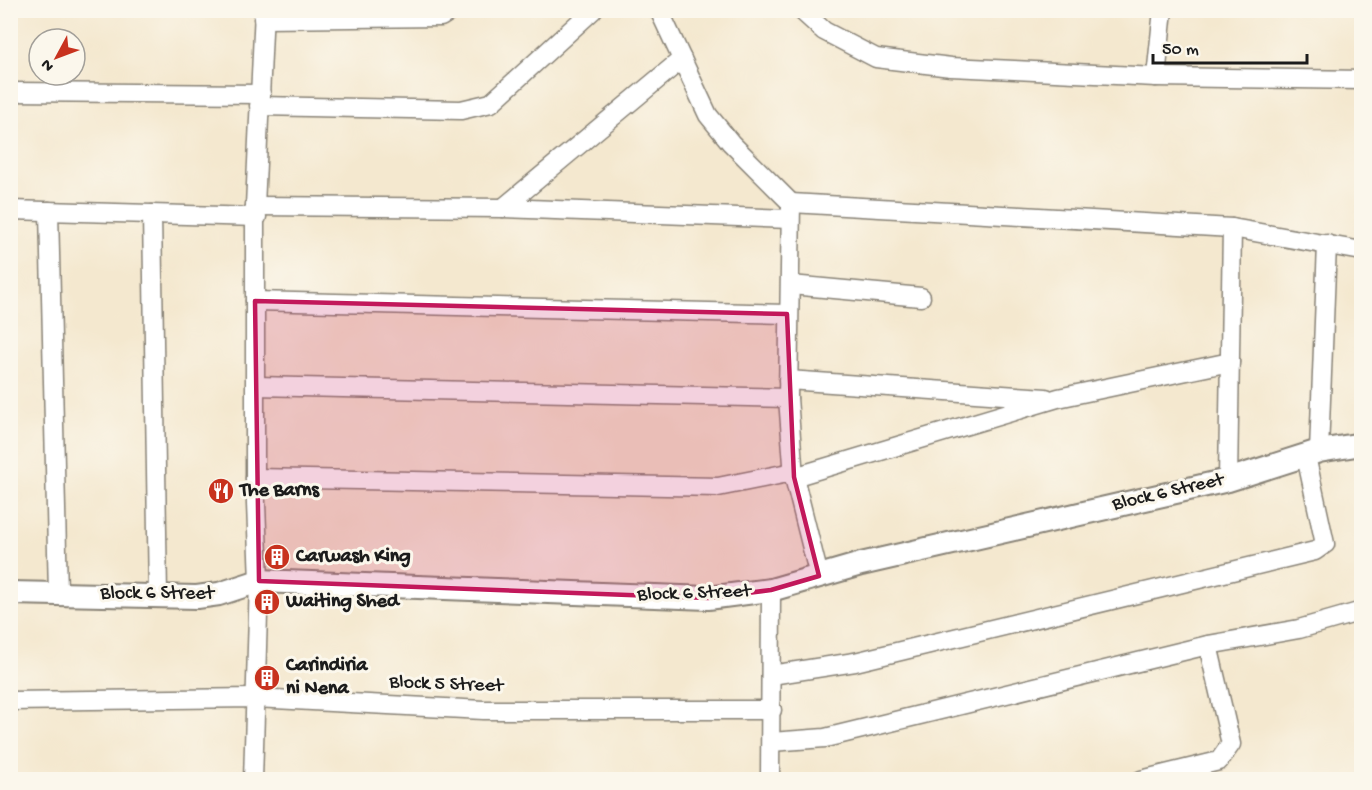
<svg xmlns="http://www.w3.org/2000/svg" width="1372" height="790" font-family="'Gochi Hand',sans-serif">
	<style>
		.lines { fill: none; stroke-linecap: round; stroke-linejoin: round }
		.minor-casing { stroke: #888276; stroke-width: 21 }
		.tertiary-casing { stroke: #888276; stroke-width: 26 }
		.minor { stroke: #fff; stroke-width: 18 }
		.tertiary { stroke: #fff; stroke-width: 22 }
		.marked { fill: #c2185b; fill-opacity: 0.2; stroke: #c2185b; stroke-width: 4.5; stroke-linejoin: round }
		.labels { text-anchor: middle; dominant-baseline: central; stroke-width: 6; stroke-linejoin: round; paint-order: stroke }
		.poi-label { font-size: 20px; font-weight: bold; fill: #1c1c1c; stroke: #fbf7ec; text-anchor: start }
		.street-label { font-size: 20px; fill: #1c1c1c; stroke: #fbf7ec }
	</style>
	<rect width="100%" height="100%" fill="#fbf7ec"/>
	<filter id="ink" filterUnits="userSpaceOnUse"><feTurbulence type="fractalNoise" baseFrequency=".0167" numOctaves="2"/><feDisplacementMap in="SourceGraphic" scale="12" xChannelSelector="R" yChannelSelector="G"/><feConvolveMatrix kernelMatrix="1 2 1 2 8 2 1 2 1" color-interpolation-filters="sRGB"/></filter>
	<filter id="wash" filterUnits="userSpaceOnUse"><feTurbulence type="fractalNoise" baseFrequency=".008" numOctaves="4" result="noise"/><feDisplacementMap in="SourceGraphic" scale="24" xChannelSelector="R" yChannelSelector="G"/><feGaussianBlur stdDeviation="1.35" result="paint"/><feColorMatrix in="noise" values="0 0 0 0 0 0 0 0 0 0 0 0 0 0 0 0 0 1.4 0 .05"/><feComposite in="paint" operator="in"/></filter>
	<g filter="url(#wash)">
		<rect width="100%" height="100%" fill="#f4e8cf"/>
	</g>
	<g filter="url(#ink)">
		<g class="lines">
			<g class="minor-casing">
				<g id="minor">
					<path d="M659,10L708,115L731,143L791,203L788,398L794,477L819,576"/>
					<path d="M801,10L824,31L876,58L951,67L1156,77L1362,80"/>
					<path d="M263,19L441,17L452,10"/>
					<path d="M1156,77L1163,10"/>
					<path d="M10,92L261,94"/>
					<path d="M259,106L461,110L491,103L593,10"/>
					<path d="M791,203L1232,228L1362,251"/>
					<path d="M255,206L503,208L790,219"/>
					<path d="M503,208L682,59"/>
					<path d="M10,210L257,217"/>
					<path d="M49,211L58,594"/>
					<path d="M152,214L158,596"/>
					<path d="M791,285L921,297"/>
					<path d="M255,301L787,314"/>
					<path d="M788,380L1046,398"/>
					<path d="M256,386L788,398"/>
					<path d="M1319,451L1327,244"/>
					<path d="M794,477L1058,398L1230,362"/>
					<path d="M255,478L718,487L793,472"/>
					<path d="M1228,480L1232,228"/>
					<path d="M1208,645L1299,629L1362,611"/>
					<path d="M771,675L855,662L1315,551L1325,544L1306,456"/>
					<path d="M10,701L255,698L483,710H772"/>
					<path d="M771,742L825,738L1208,645L1231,744L1219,761L1141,780"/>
					<path d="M253,780L259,581L255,478V206L264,10"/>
					<path d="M770,780L771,590"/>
				</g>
			</g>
			<g class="tertiary-casing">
				<path id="tertiary" d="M10,593L197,597L219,594L259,581L708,598L771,590L861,564L1228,480L1319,451L1362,444"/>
			</g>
			<use href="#minor" class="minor"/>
			<use href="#tertiary" class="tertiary"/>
		</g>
	</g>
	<path class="marked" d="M255,301L787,314L794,477L819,576L771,590L708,598L259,581Z"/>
	<defs>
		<g id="restaurant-disc" transform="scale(1.35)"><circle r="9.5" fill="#c8321e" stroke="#fbf7ec"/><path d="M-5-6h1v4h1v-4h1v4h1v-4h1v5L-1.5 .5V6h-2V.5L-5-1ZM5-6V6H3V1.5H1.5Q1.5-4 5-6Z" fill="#fff"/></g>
		<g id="building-disc" transform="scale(1.35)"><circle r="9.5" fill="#c8321e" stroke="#fbf7ec"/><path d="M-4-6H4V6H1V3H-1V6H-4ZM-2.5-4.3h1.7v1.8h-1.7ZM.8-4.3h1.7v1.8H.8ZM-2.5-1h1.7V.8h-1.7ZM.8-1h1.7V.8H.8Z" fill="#fff"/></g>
	</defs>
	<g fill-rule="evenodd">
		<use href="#restaurant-disc" x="221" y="491"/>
		<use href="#building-disc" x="277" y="557"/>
		<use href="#building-disc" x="267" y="602"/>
		<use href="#building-disc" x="267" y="678"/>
	</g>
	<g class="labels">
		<g class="poi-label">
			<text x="240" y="491">The Barns</text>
			<text x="296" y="557">Carwash King</text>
			<text x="286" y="602">Waiting Shed</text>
			<text x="286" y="666">Carindiria<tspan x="286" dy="23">ni Nena</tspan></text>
		</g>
		<g class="street-label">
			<text transform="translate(1168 493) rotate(-13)">Block 6 Street</text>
			<text x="157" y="594">Block 6 Street</text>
			<text transform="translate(694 594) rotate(-2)">Block 6 Street</text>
			<text transform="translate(446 685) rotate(2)">Block 5 Street</text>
		</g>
	</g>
	<rect width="1372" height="790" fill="none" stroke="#fbf7ec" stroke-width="36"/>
	<g transform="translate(57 57) rotate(229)"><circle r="28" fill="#fbf7ec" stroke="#a29f99" stroke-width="1.5"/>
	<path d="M0-4.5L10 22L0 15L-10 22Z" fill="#c8321e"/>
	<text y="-9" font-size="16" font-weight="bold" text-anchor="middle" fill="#1c1c1c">N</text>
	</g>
	<path d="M1153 54v9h154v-9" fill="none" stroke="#1c1c1c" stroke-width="3"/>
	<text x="1162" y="54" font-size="18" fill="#1c1c1c" stroke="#fbf7ec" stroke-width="4.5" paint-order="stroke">50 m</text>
</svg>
